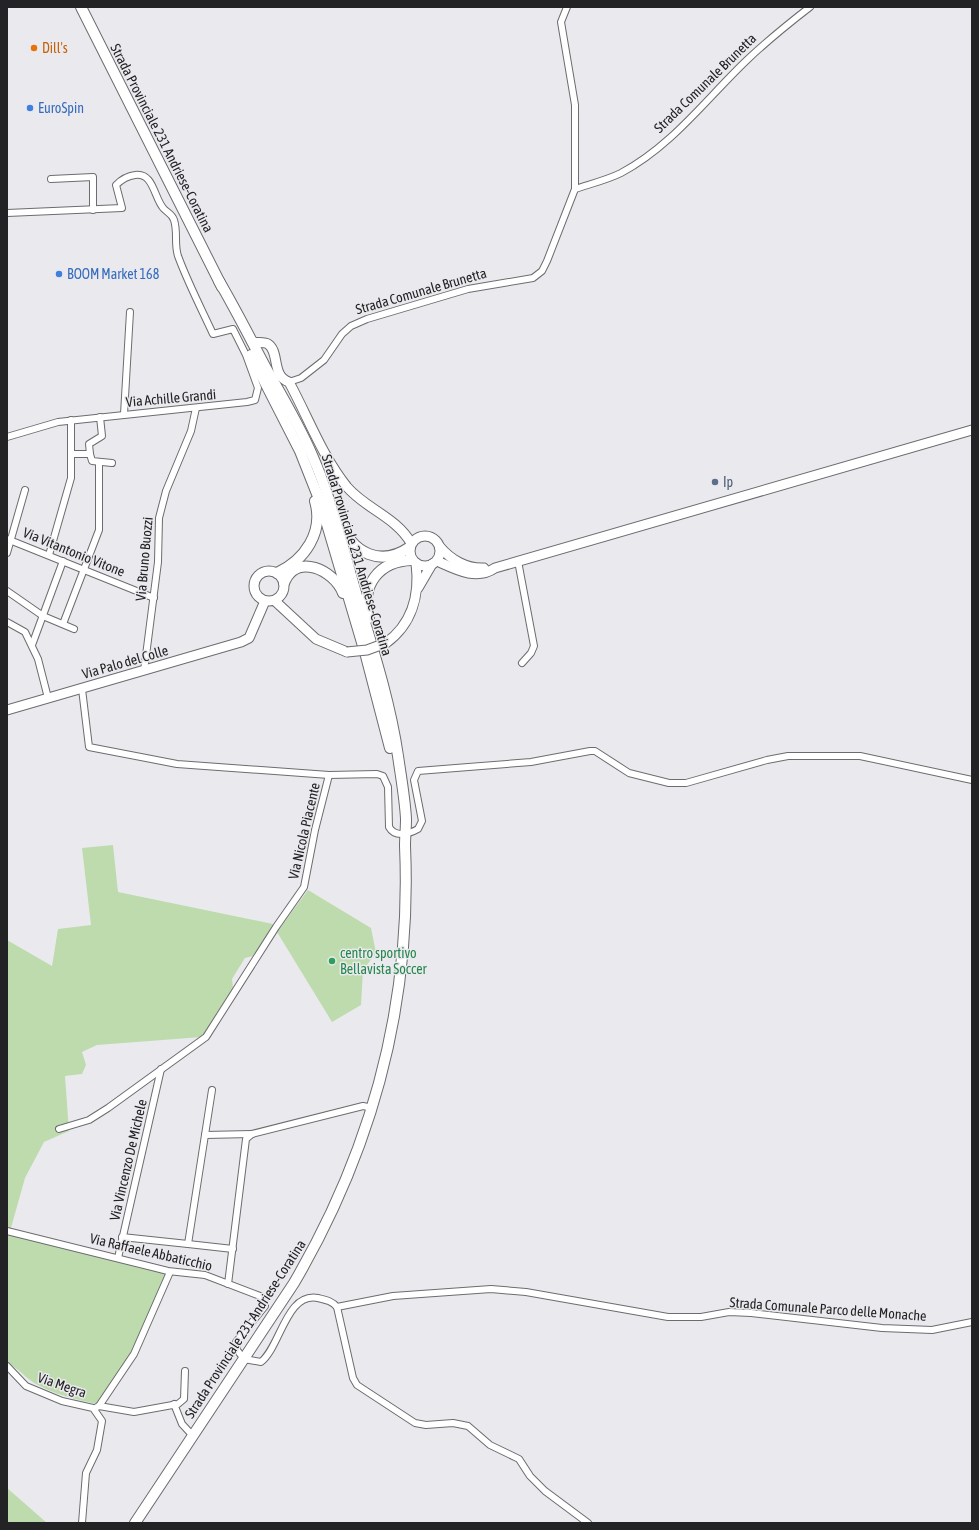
<svg xmlns="http://www.w3.org/2000/svg" width="979" height="1530" font-family="'Asap Condensed',sans-serif">
	<style>
		.green { fill: #bedbae }
		.lines { fill: none; stroke-linecap: round; stroke-linejoin: round }
		.street-casing { stroke: #6c6c70; stroke-width: 8 }
		.secondary-casing { stroke: #6c6c70; stroke-width: 11 }
		.primary-casing { stroke: #6c6c70; stroke-width: 12 }
		.street { stroke: #fff; stroke-width: 6 }
		.secondary { stroke: #fff; stroke-width: 9 }
		.primary { stroke: #fff; stroke-width: 10 }
		.secondary-bridge-casing { stroke: #6c6c70; stroke-width: 11; stroke-linecap: butt }
		.secondary-bridge { stroke: #fff; stroke-width: 9 }
		.food-dot { fill: #e8710a; stroke: #eaeaee; stroke-width: 1.5 }
		.shop-dot { fill: #3f7fe0; stroke: #eaeaee; stroke-width: 1.5 }
		.service-dot { fill: #5c6f8a; stroke: #eaeaee; stroke-width: 1.5 }
		.leisure-dot { fill: #2e9e5b; stroke: #eaeaee; stroke-width: 1.5 }
		.labels { text-anchor: middle; dominant-baseline: central; stroke-width: 3; stroke-linejoin: round; paint-order: stroke }
		.food-label { font-size: 14px; fill: #c56008; stroke: #eaeaee; text-anchor: start }
		.street-label { font-size: 14px; fill: #232325; stroke: #eaeaee }
		.shop-label { font-size: 14px; fill: #366cbe; stroke: #eaeaee; text-anchor: start }
		.service-label { font-size: 14px; fill: #4e5e75; stroke: #eaeaee; text-anchor: start }
		.leisure-label { font-size: 14px; fill: #27864d; stroke: #eaeaee; text-anchor: start }
	</style>
	<rect width="100%" height="100%" fill="#eaeaee"/>
	<g class="green">
		<path d="M113,845L118,892L273,924L253,956L245,958L232,979L233,988L202,1037L97,1045L82,1052L86,1065L82,1074L65,1076L69,1131L44,1142L25,1178L9,1235L166,1274L132,1352L96,1404C75,1399 53,1394 34,1383C24,1376 18,1368 7,1363V940L52,966L58,929L91,925L82,848Z"/>
		<path d="M308,890L371,928L376,953L363,970L361,1005L332,1022L277,932Z"/>
		<path d="M7,1488L47,1523H7Z"/>
	</g>
	<g class="lines">
		<g class="street-casing">
			<g id="street">
				<path d="M567,7L561,22L575,105V189"/>
				<path d="M51,179L93,177V210"/>
				<path d="M7,213L122,208L116,185C121,180 127,176 135,175C154,172 154,199 164,209C168,213 172,214 174,220C178,232 174,244 178,256C188,283 201,308 213,334L233,329L246,355L258,388L255,400L247,402L58,422L7,437"/>
				<path d="M289,382L301,378L324,360L342,334L351,326L367,319L468,289L533,278L542,271L547,261L575,189C590,184 607,180 621,173C672,146 707,98 747,60C767,41 788,24 810,7"/>
				<path d="M124,414L130,312"/>
				<path d="M72,454H90L92,461L112,463"/>
				<path d="M90,454L89,444L102,436L100,417"/>
				<path d="M7,539L154,598"/>
				<path d="M7,553L25,490"/>
				<path d="M49,555L71,478V420"/>
				<path d="M518,561L534,646L531,653L522,663"/>
				<path d="M7,591L43,616L74,629"/>
				<path d="M7,622L25,632L38,659L48,698"/>
				<path d="M63,624L99,530V462"/>
				<path d="M32,645L63,561"/>
				<path d="M144,671L158,562L159,518L166,491L191,431L196,408"/>
				<path d="M329,775L377,774L383,776L388,787L389,827C395,838 409,834 418,829L422,821L414,780L418,771L531,762L590,751H595L629,773L669,783H686L767,760L788,756H860L972,780"/>
				<path d="M59,1129L89,1120L108,1108L206,1037L276,927L304,887L315,830L329,775L177,764L89,747L82,689"/>
				<path d="M205,1135L252,1134"/>
				<path d="M7,1231L168,1271L205,1275L260,1296L264,1299L265,1306L236,1342L237,1350L244,1359L261,1362C281,1346 286,1292 318,1298C326,1300 332,1301 337,1307L393,1296L491,1289L526,1292L668,1317H701L729,1312L751,1313L882,1328L932,1330L972,1322"/>
				<path d="M122,1237L188,1244L212,1090"/>
				<path d="M188,1244L233,1249"/>
				<path d="M118,1258L161,1069"/>
				<path d="M228,1284L246,1139L252,1134L363,1106L373,1108"/>
				<path d="M337,1307L353,1378L357,1385L415,1423L426,1425L453,1423L468,1426L490,1445L519,1459L530,1476L545,1491L588,1523"/>
				<path d="M7,1366L26,1386L62,1401L93,1408L102,1421L97,1450L86,1473L82,1523"/>
				<path d="M174,1404L182,1424L193,1436"/>
				<path d="M99,1406L134,1354L170,1272"/>
				<path d="M97,1407L99,1406L134,1412L178,1404L184,1399L185,1371"/>
			</g>
		</g>
		<g class="secondary-casing">
			<g id="secondary">
				<path d="M252,342C257,343 265,342 268,344C280,352 271,376 289,382C308,417 322,456 347,487C366,509 396,517 411,543"/>
				<circle cx="425" cy="551" r="15"/>
				<path d="M440,547C451,560 467,569 484,568"/>
				<path d="M437,561C455,569 476,581 495,568L972,430"/>
				<circle cx="269" cy="586" r="15"/>
				<path d="M418,588L432,564"/>
				<path d="M275,601L316,639L347,652"/>
				<path d="M386,643C412,624 420,595 416,563"/>
				<path d="M7,710L241,642L249,638L265,601"/>
			</g>
		</g>
		<g class="primary-casing">
			<g id="primary">
				<path d="M81,7L222,287"/>
				<path d="M251,355L300,451L321,504L366,656L390,748"/>
				<path d="M341,522C352,554 381,567 410,547"/>
				<path d="M277,573C305,560 324,532 315,501"/>
				<path d="M284,583C296,552 334,570 343,593"/>
				<path d="M369,618C360,585 379,561 412,560"/>
				<path d="M135,1523L294,1283C373,1148 412,1003 405,846C405,837 406,828 406,819C405,799 401,777 398,756C390,702 373,649 357,596C343,549 332,500 312,455C299,425 283,398 267,370C251,340 236,310 219,281"/>
			</g>
		</g>
		<use href="#street" class="street"/>
		<use href="#secondary" class="secondary"/>
		<use href="#primary" class="primary"/>
		<g class="secondary-bridge-casing">
			<path id="secondary-bridge" d="M347,652L367,650L386,643"/>
		</g>
		<use href="#secondary-bridge" class="secondary-bridge"/>
	</g>
	<circle class="food-dot" cx="34" cy="48" r="4"/>
	<g class="shop-dot">
		<circle cx="30" cy="108" r="4"/>
		<circle cx="59" cy="274" r="4"/>
	</g>
	<circle class="service-dot" cx="715" cy="482" r="4"/>
	<circle class="leisure-dot" cx="332" cy="961" r="4"/>
	<g class="labels">
		<g class="food-label">
			<text x="42" y="48">Dill's</text>
		</g>
		<g class="street-label">
			<text transform="translate(705 83) rotate(-44)">Strada Comunale Brunetta</text>
			<text transform="translate(162 138) rotate(63)">Strada Provinciale 231 Andriese-Coratina</text>
			<text transform="translate(421 291) rotate(-16)">Strada Comunale Brunetta</text>
			<text transform="translate(171 398) rotate(-5)">Via Achille Grandi</text>
			<text transform="translate(74 552) rotate(22)">Via Vitantonio Vitone</text>
			<text transform="translate(357 555) rotate(73)">Strada Provinciale 231 Andriese-Coratina</text>
			<text transform="translate(144 559) rotate(-85)">Via Bruno Buozzi</text>
			<text transform="translate(125 662) rotate(-16)">Via Palo del Colle</text>
			<text transform="translate(304 831) rotate(-77)">Via Nicola Piacente</text>
			<text transform="translate(128 1160) rotate(-77)">Via Vincenzo De Michele</text>
			<text transform="translate(151 1252) rotate(13)">Via Raffaele Abbaticchio</text>
			<text transform="translate(828 1309) rotate(4)">Strada Comunale Parco delle Monache</text>
			<text transform="translate(245 1329) rotate(-57)">Strada Provinciale 231 Andriese-Coratina</text>
			<text transform="translate(62 1385) rotate(19)">Via Megra</text>
		</g>
		<g class="shop-label">
			<text x="38" y="108">EuroSpin</text>
			<text x="67" y="274">BOOM Market 168</text>
		</g>
		<g class="service-label">
			<text x="723" y="482">Ip</text>
		</g>
		<g class="leisure-label">
			<text x="340" y="953">centro sportivo<tspan x="340" dy="16">Bellavista Soccer</tspan></text>
		</g>
	</g>
	<rect width="979" height="1530" fill="none" stroke="#232325" stroke-width="16"/>
</svg>
